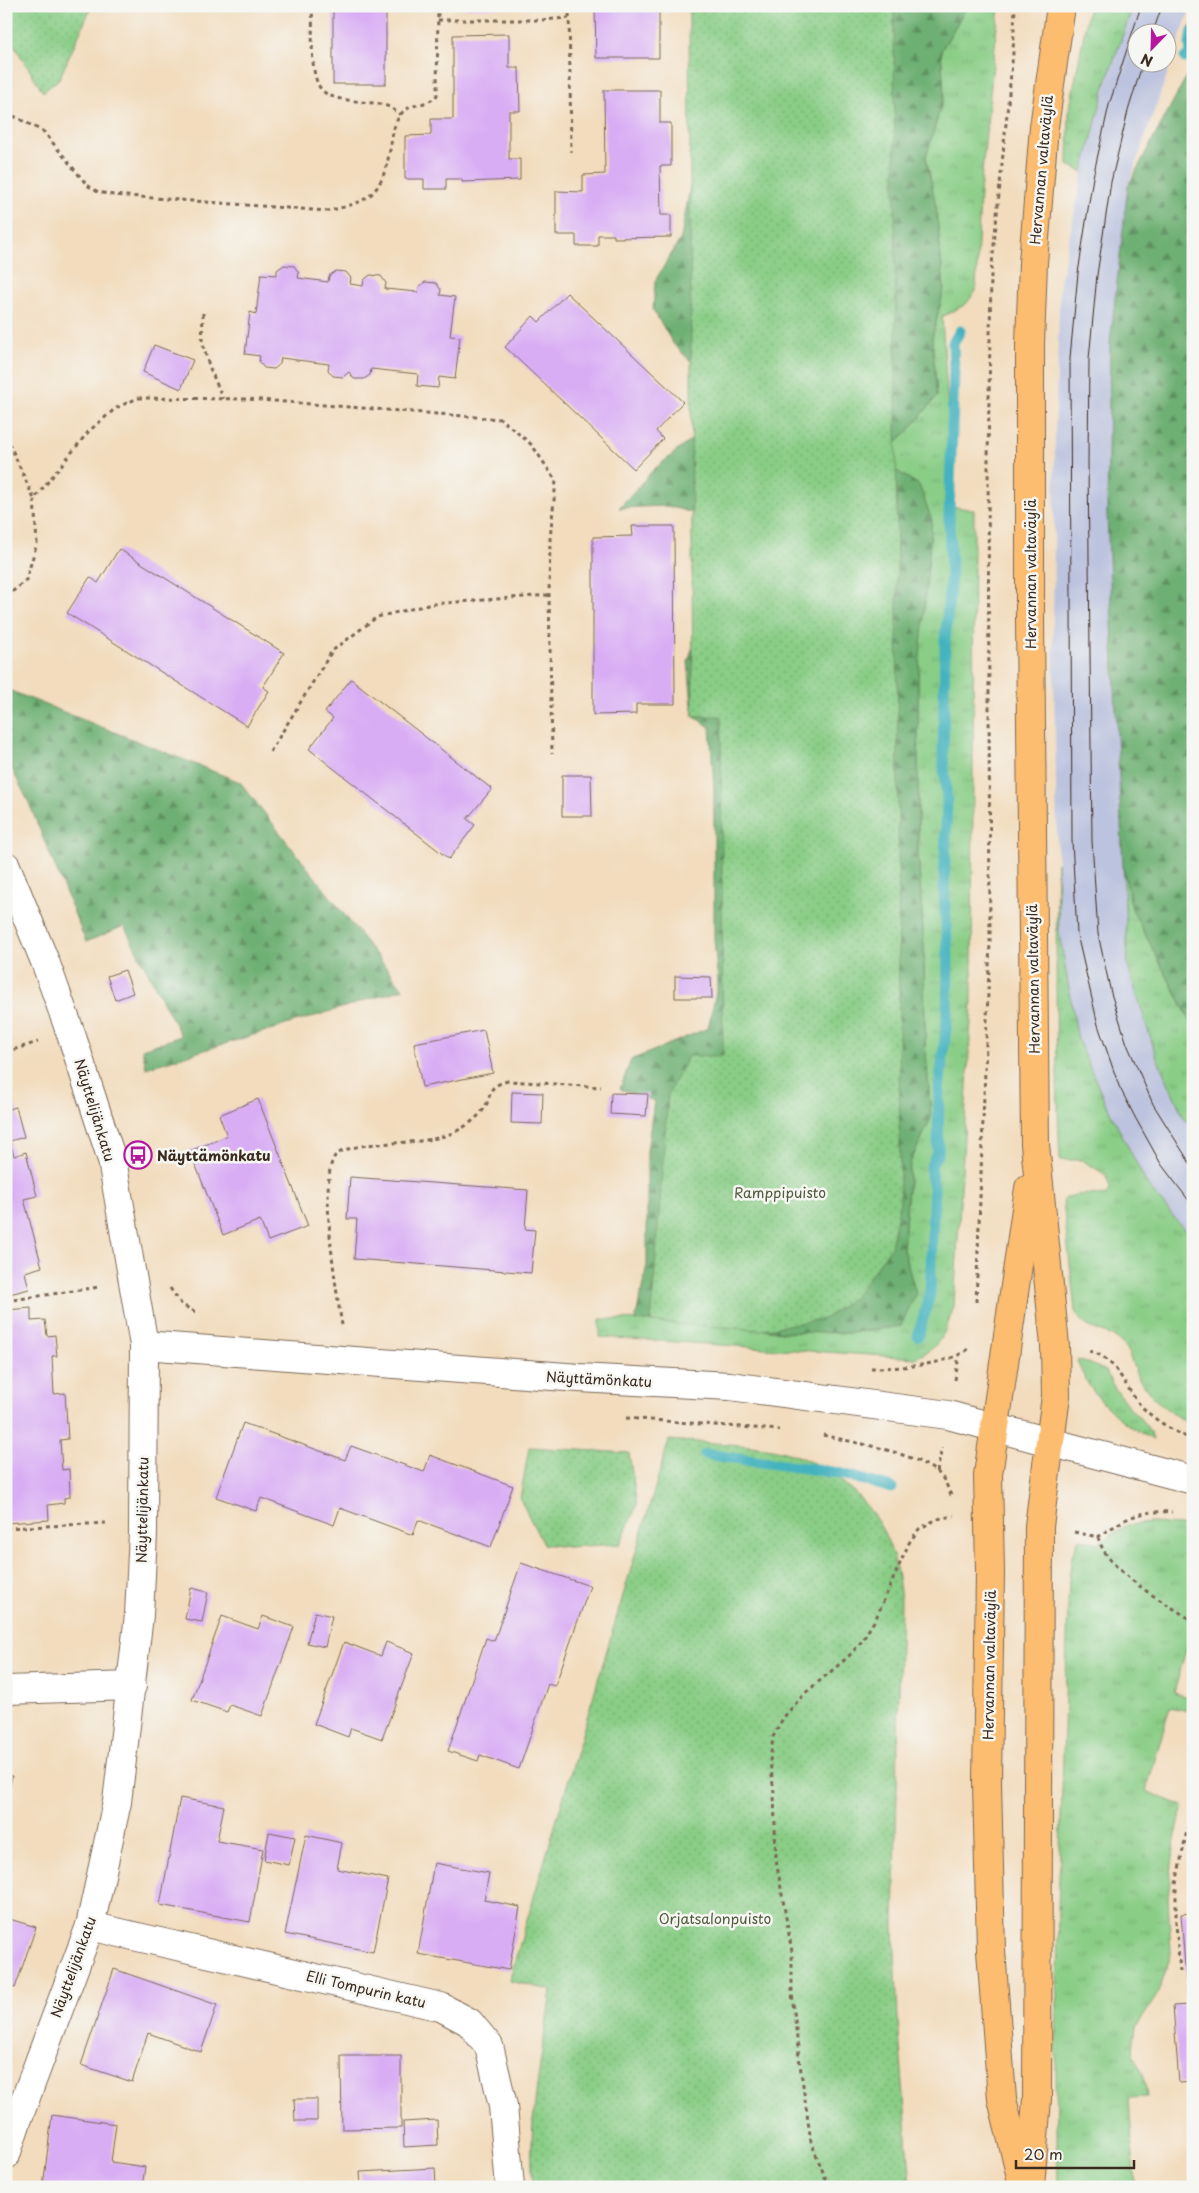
<svg xmlns="http://www.w3.org/2000/svg" width="1199" height="2193" font-family="'Playpen Sans',sans-serif">
	<style>
		.railway { fill: #bcc3de; fill-rule: evenodd }
		.grass { fill: url(#grass-tufts); stroke: #627c52 }
		.forest { fill: url(#forest-firs); stroke: #546d48 }
		.park { fill: url(#park-dots); stroke: #627c52 }
		.lines { fill: none; stroke-linecap: round; stroke-linejoin: round }
		.stream { stroke: #44b3bf; stroke-width: 11 }
		.building { fill: #d9adf4 }
		.minor-casing { stroke: #7b6856; stroke-width: 30 }
		.major-casing { stroke: #7b6856; stroke-width: 30 }
		.path { stroke: #7b6856; stroke-width: 3; stroke-dasharray: 4 4; stroke-linecap: butt }
		.minor { stroke: #fff; stroke-width: 28 }
		.major { stroke: #fcbd6f; stroke-width: 28 }
		.tram { stroke: #3b2a1e; stroke-width: 1 }
		.labels { text-anchor: middle; dominant-baseline: central; stroke-width: 5; stroke-linejoin: round; paint-order: stroke }
		.street-label { font-size: 14px; fill: #3b2a1e; stroke: #f6f6f2 }
		.poi-label { font-size: 14px; font-weight: bold; fill: #3b2a1e; stroke: #f6f6f2; text-anchor: start }
		.park-label { font-size: 14px; fill: #525b3d; stroke: #f6f6f2 }
	</style>
	<defs>
		<pattern id="grass-tufts" width="24" height="20" patternUnits="userSpaceOnUse" patternTransform="scale(1.25)"><rect width="24" height="20" fill="#89cd86"/><path d="M3 7l-1-3M5 7V3M7 7l1-3M15 17l-1-3M17 17v-4M19 17l1-3" fill="none" stroke="#77b073"/></pattern>
		<pattern id="forest-firs" width="22" height="20" patternUnits="userSpaceOnUse" patternTransform="scale(1.25)"><rect width="22" height="20" fill="#6eb073"/><path d="M5 1l3.5 6h-7zM16 11l3.5 6h-7z" fill="#5c8f5e"/></pattern>
		<pattern id="park-dots" width="8" height="8" patternUnits="userSpaceOnUse" patternTransform="scale(1.25)"><rect width="8" height="8" fill="#89cd86"/><path d="M2 2h.1M6 6h.1" fill="none" stroke="#77b073" stroke-width="1.8" stroke-linecap="round"/></pattern>
	</defs>
	<rect width="100%" height="100%" fill="#f6f6f2"/>
	<filter id="ink" filterUnits="userSpaceOnUse"><feTurbulence type="fractalNoise" baseFrequency=".02" numOctaves="2"/><feDisplacementMap in="SourceGraphic" scale="10" xChannelSelector="R" yChannelSelector="G"/><feConvolveMatrix kernelMatrix="1 2 1 2 8 2 1 2 1" color-interpolation-filters="sRGB"/></filter>
	<filter id="wash" filterUnits="userSpaceOnUse"><feTurbulence type="fractalNoise" baseFrequency=".0096" numOctaves="4" result="noise"/><feDisplacementMap in="SourceGraphic" scale="20" xChannelSelector="R" yChannelSelector="G"/><feGaussianBlur stdDeviation="1.12" result="paint"/><feColorMatrix in="noise" values="0 0 0 0 0 0 0 0 0 0 0 0 0 0 0 0 0 1.4 0 .05"/><feComposite in="paint" operator="in"/></filter>
	<g filter="url(#wash)">
		<rect width="100%" height="100%" fill="#f2dcbd"/>
		<path class="railway" d="M1120,6H1191L1128,186L1110,343L1107,513L1128,967L1156,1055L1183,1116L1193,1129V1240L1148,1186L1104,1100L1078,1040L1059,933L1053,630L1055,433L1060,282L1083,172L1107,80ZM1136,32H1166V62H1136Z"/>
		<g class="grass">
			<path d="M967,6H999L980,192L976,291L966,304L942,317L950,444V506L974,510L972,1003L954,1306C945,1332 942,1347 915,1358L600,1337V1319L719,1321L782,1332L851,1333L915,1293L903,1250L910,1163L931,1117L925,1042L924,950L918,850V680L923,607L877,459L910,429L937,396L932,338L944,288L936,207L926,157L944,95L941,51Z"/>
			<path d="M1089,6H1133L1106,82L1083,172L1068,165L1069,113Z"/>
			<path d="M1057,863L1059,933L1078,1040L1104,1100L1148,1186L1193,1240V1357L1188,1364V1373L1193,1377V1426C1171,1414 1151,1399 1138,1377C1131,1365 1131,1350 1118,1340C1100,1327 1086,1333 1075,1311L1063,1200C1075,1192 1091,1194 1105,1196L1110,1188L1106,1175L1082,1160H1060C1055,1061 1056,962 1057,863Z"/>
			<path d="M1123,866L1132,909L1193,1026V1129L1183,1116L1156,1055L1128,967Z"/>
			<path d="M1077,1360L1084,1361L1106,1371C1111,1385 1123,1400 1133,1411C1141,1420 1150,1427 1153,1440C1120,1422 1089,1397 1077,1360Z"/>
			<path d="M1152,1523L1193,1526V1624L1174,1693L1193,1698V1712L1170,1707L1146,1791L1183,1806L1175,1840L1168,1898L1171,1954L1159,1992L1136,2028L1134,2040L1133,2055L1144,2076L1147,2097L1129,2098L1135,2187H1058L1056,2072L1058,1911L1069,1576L1072,1556L1079,1539L1098,1543L1127,1525Z"/>
		</g>
		<g class="forest">
			<path d="M700,6H967L941,51L944,95L926,157L936,206L944,288L932,338L937,396L910,429L878,459L919,485L932,520L918,680V850L924,950L925,1042L931,1118L910,1163L903,1250L916,1293L901,1326L851,1333L782,1332L719,1321H635L647,1265V1151L654,1101L620,1089L631,1060L708,1028L718,983L714,939V787L710,727L693,716L688,661L705,611V516L667,506L619,508L653,470L736,404L674,345L653,310L655,281L681,238L701,124Z"/>
			<path d="M1193,64V1026L1132,909L1123,866L1107,513L1110,343L1128,186Z"/>
			<path d="M6,689L240,782L403,989L146,1068L142,1049L181,1036L124,926L86,942L28,801L6,757Z"/>
		</g>
		<g class="park">
			<path d="M10,6H92L59,79L43,92L6,32V14Z"/>
			<path d="M689,6H894L900,1201L891,1247L855,1296L826,1318L761,1330L651,1322L668,1094L688,1056H723L721,716H693Z"/>
			<path d="M669,1440C701,1443 733,1443 765,1448C818,1455 869,1493 889,1544C896,1562 899,1581 901,1600L894,1927L898,2020L911,2187H533C527,2121 543,2054 551,1990L509,1981Z"/>
			<path d="M529,1447L629,1453L637,1505L620,1544L568,1547L543,1544L520,1499Z"/>
		</g>
		<g class="lines">
			<g class="stream">
				<path d="M1185,58L1191,54L1190,43L1193,31"/>
				<path d="M918,1336L930,1294L934,1186C930,1172 928,1165 938,1154L939,1090L947,1020L948,960L944,888L947,800L943,756L945,642L951,574L949,515L954,372L953,343L960,331"/>
				<path d="M705,1454L839,1473L892,1488"/>
			</g>
		</g>
		<g id="blocks">
			<g class="building">
				<rect x="333" y="6" width="53" height="78"/>
				<rect x="456" y="6" width="83" height="2"/>
				<path d="M595,6H659V58H596Z"/>
				<path d="M509,34V68H519L520,111H509V159H520V180L462,182V179H446V189H424V179H405V136L431,135V119H453V35Z"/>
				<path d="M604,90H660V123H671V166H660L661,215H671V237L614,238V235H598V246H576V235H556V191L583,192V175L605,174Z"/>
				<path d="M284,265L294,266L299,273L298,278L328,282L329,276L336,271L346,272L351,278L350,284L363,286L364,280L370,275L381,276L386,283L385,289L418,292L419,287L425,282L436,283L441,290L440,295L455,297L450,336L460,337L455,379L439,377L438,388L417,386L418,374L371,369L370,375L364,379H354L349,372L343,377L333,376L328,370L329,364L281,358L280,364L274,369L264,368L259,362L260,356L245,354L250,312L256,314L261,274L277,275V270Z"/>
				<path d="M567,293L683,402L656,431L663,439L634,469L505,347L533,316L539,322Z"/>
				<path d="M154,345L193,360L181,389L143,372Z"/>
				<path d="M632,526H674L675,704H636V714L593,715V537L633,536Z"/>
				<path d="M119,549L284,653L263,687L269,691L247,726L67,613L90,577L98,583Z"/>
				<path d="M351,679L492,789L467,819L475,825L449,859L309,749L333,718L325,712Z"/>
				<path d="M562,775H591L592,816H562Z"/>
				<path d="M125,970L133,993L115,1000L107,976Z"/>
				<path d="M675,976L711,977L712,998H675Z"/>
				<path d="M484,1030L493,1073L422,1087L414,1043Z"/>
				<path d="M512,1092L543,1093L542,1124L511,1123Z"/>
				<path d="M611,1093L648,1094L646,1116L610,1114Z"/>
				<path d="M258,1099L308,1226L268,1241L260,1220L223,1235L190,1151L227,1136L219,1115Z"/>
				<path d="M16,1107L24,1137L10,1141L14,1156L26,1152L37,1196L24,1199L42,1267L25,1272L29,1289L6,1295V1110Z"/>
				<path d="M350,1177L528,1190L525,1229L535,1230L531,1273L354,1259L357,1219H347Z"/>
				<path d="M31,1308V1321L45,1320L47,1336L55,1335L57,1356H52L54,1394L65,1393L68,1439L60,1440L62,1470L69,1469L70,1497L64,1498V1503L48,1505L49,1520L6,1523V1310Z"/>
				<path d="M243,1423L345,1460L351,1446L424,1472L430,1455L513,1486L491,1547L418,1520L413,1535L340,1508L334,1525L261,1498L256,1511L216,1497Z"/>
				<path d="M521,1563L590,1586L555,1686L548,1684L519,1769L480,1755L478,1761L448,1751L486,1638L494,1641Z"/>
				<path d="M191,1588L208,1592L202,1622L185,1619Z"/>
				<path d="M315,1612L332,1616L325,1647L307,1643Z"/>
				<path d="M222,1616L258,1629L263,1616L294,1627L262,1716L230,1705L227,1712L192,1700Z"/>
				<path d="M344,1642L381,1656L386,1642L414,1653L382,1739L351,1728L348,1737L314,1724Z"/>
				<path d="M6,1775L12,1776L7,1802H6Z"/>
				<path d="M180,1798L224,1806L217,1841L263,1849L250,1922L160,1905Z"/>
				<path d="M269,1832L295,1837L289,1865L264,1860Z"/>
				<path d="M306,1835L342,1843L337,1869L388,1879L373,1952L285,1934Z"/>
				<path d="M434,1863L489,1873L484,1900L520,1907L509,1970L418,1954Z"/>
				<path d="M1193,1913V2082L1179,2083L1173,2006L1188,2005L1181,1914Z"/>
				<path d="M6,1918L36,1927L15,1988L6,1985Z"/>
				<path d="M114,1969L217,2005L201,2052L148,2033L132,2082L81,2065Z"/>
				<path d="M341,2056H401V2128L342,2129Z"/>
				<path d="M294,2099H317V2121H295Z"/>
				<path d="M52,2115L116,2124L111,2162L145,2167L142,2187H43Z"/>
				<path d="M437,2120L438,2145L404,2147L403,2122Z"/>
				<path d="M435,2168L436,2187H361L360,2172Z"/>
			</g>
		</g>
	</g>
	<g filter="url(#ink)">
		<use href="#blocks" fill-opacity="0" stroke="#7b6856" stroke-width="1"/>
		<g class="lines">
			<g class="minor-casing">
				<g id="minor">
					<path d="M6,866L46,964L73,1040L112,1160L144,1345L143,1533L139,1615L117,1802L90,1926L17,2121L6,2155"/>
					<path d="M144,1345L579,1378L730,1386L948,1415L1193,1480"/>
					<path d="M6,1690L132,1686"/>
					<path d="M90,1926L441,2007L469,2022L489,2046L503,2106L510,2187"/>
				</g>
			</g>
			<g class="major-casing">
				<g id="major">
					<path d="M1022,2181L1002,2099L991,1950L987,1783L990,1572L988,1475L1029,1188"/>
					<path d="M1030,2187L1037,2099L1039,1526L1056,1396L1055,1346L1035,1144L1030,621V343L1033,263L1044,127L1061,6"/>
				</g>
			</g>
			<g class="path">
				<path d="M312,6C314,27 307,79 324,92C334,100 350,100 362,102C379,104 386,102 400,115"/>
				<path d="M569,6L571,152"/>
				<path d="M438,20H542L569,18"/>
				<path d="M6,112L44,132L87,185L98,192L113,195L327,211C369,202 381,196 390,150C392,138 393,124 401,114C410,102 428,107 437,95L438,6"/>
				<path d="M203,313L202,342L209,366L223,399"/>
				<path d="M6,436L34,499"/>
				<path d="M6,597L26,580L37,543L34,499L89,431L116,408L138,398L248,399L501,419L532,445L556,481L550,539L549,595L552,754"/>
				<path d="M270,752L332,651L377,617L432,604L549,595"/>
				<path d="M6,1052L38,1042"/>
				<path d="M170,1288L182,1305L198,1313"/>
				<path d="M6,1301L99,1287"/>
				<path d="M976,1302L990,941L988,460L991,275L1013,53L1015,6"/>
				<path d="M342,1325C337,1296 318,1178 335,1156C337,1154 342,1151 345,1150C378,1139 416,1147 450,1134C462,1129 475,1121 483,1110C494,1095 484,1087 508,1081L601,1087"/>
				<path d="M1089,1351C1113,1357 1121,1378 1134,1397C1147,1416 1172,1431 1193,1440"/>
				<path d="M871,1368C899,1368 949,1366 971,1347"/>
				<path d="M955,1380L959,1355"/>
				<path d="M626,1418L779,1430"/>
				<path d="M823,1435C858,1444 907,1450 937,1472C945,1478 948,1489 952,1498"/>
				<path d="M937,1472L942,1448"/>
				<path d="M6,1528L108,1523"/>
				<path d="M1074,1532L1098,1537C1126,1518 1138,1510 1172,1512"/>
				<path d="M1098,1537C1107,1572 1163,1601 1193,1621"/>
				<path d="M1180,1972L1176,1924V1884L1193,1801"/>
				<path d="M829,2187L811,2142L799,2057L792,1993V1952L776,1860L774,1793L770,1761L773,1737L783,1718L804,1694L848,1657L862,1641L876,1618L909,1543L919,1529L937,1519L954,1516"/>
			</g>
			<use href="#minor" class="minor"/>
			<use href="#major" class="major"/>
			<g class="tram">
				<path d="M1141,6L1109,105L1093,177L1078,273L1070,358L1072,840L1077,934L1098,1025L1119,1086L1136,1119L1161,1164L1193,1206"/>
				<path d="M1153,32L1162,6"/>
				<path d="M1143,62L1128,111L1111,182L1097,275L1089,359L1088,461L1092,841L1098,934L1111,993L1127,1044L1153,1104L1193,1168"/>
			</g>
		</g>
	</g>
	<defs>
		<g id="bus-ring" transform="scale(1.4375)"><circle r="9.5" fill="#f6f6f2" stroke="#b5179e" stroke-width="1.5"/><path d="M-5-6H5V4H4V6H2V4H-2V6H-4V4H-5ZM-3.5-4V0h7V-4ZM-3.5 1.2v1.5H-2V1.2ZM2 1.2v1.5H3.5V1.2Z" fill="#b5179e"/></g>
	</defs>
	<g fill-rule="evenodd">
		<use href="#bus-ring" x="138" y="1155"/>
	</g>
	<g class="labels">
		<g class="street-label">
			<text transform="translate(1041 170) rotate(-85)">Hervannan valtaväylä</text>
			<text transform="translate(1030 574) rotate(-90)">Hervannan valtaväylä</text>
			<text transform="translate(1033 979) rotate(-91)">Hervannan valtaväylä</text>
			<text transform="translate(95 1110) rotate(73)">Näyttelijänkatu</text>
			<text transform="translate(599 1379) rotate(3)">Näyttämönkatu</text>
			<text transform="translate(142 1510) rotate(-89)">Näyttelijänkatu</text>
			<text transform="translate(989 1665) rotate(-89)">Hervannan valtaväylä</text>
			<text transform="translate(73 1967) rotate(-70)">Näyttelijänkatu</text>
			<text transform="translate(366 1989) rotate(13)">Elli Tompurin katu</text>
		</g>
		<g class="poi-label">
			<text x="157" y="1155">Näyttämönkatu</text>
		</g>
		<g class="park-label">
			<text x="780" y="1192">Ramppipuisto</text>
			<text x="715" y="1918">Orjatsalonpuisto</text>
		</g>
	</g>
	<rect width="1199" height="2193" fill="none" stroke="#f6f6f2" stroke-width="25"/>
	<g transform="translate(1152 48) rotate(203)"><circle r="24" fill="#f6f6f2" stroke="#aba49d"/>
	<path d="M0-4L9 19L0 12L-9 19Z" fill="#b5179e"/>
	<text y="-8" font-size="14" font-weight="bold" text-anchor="middle" fill="#3b2a1e">N</text>
	</g>
	<path d="M1016 2160v8h118v-8" fill="none" stroke="#3b2a1e" stroke-width="2.5"/>
	<text x="1024" y="2160" font-size="15" fill="#3b2a1e" stroke="#f6f6f2" stroke-width="4" paint-order="stroke">20 m</text>
</svg>
